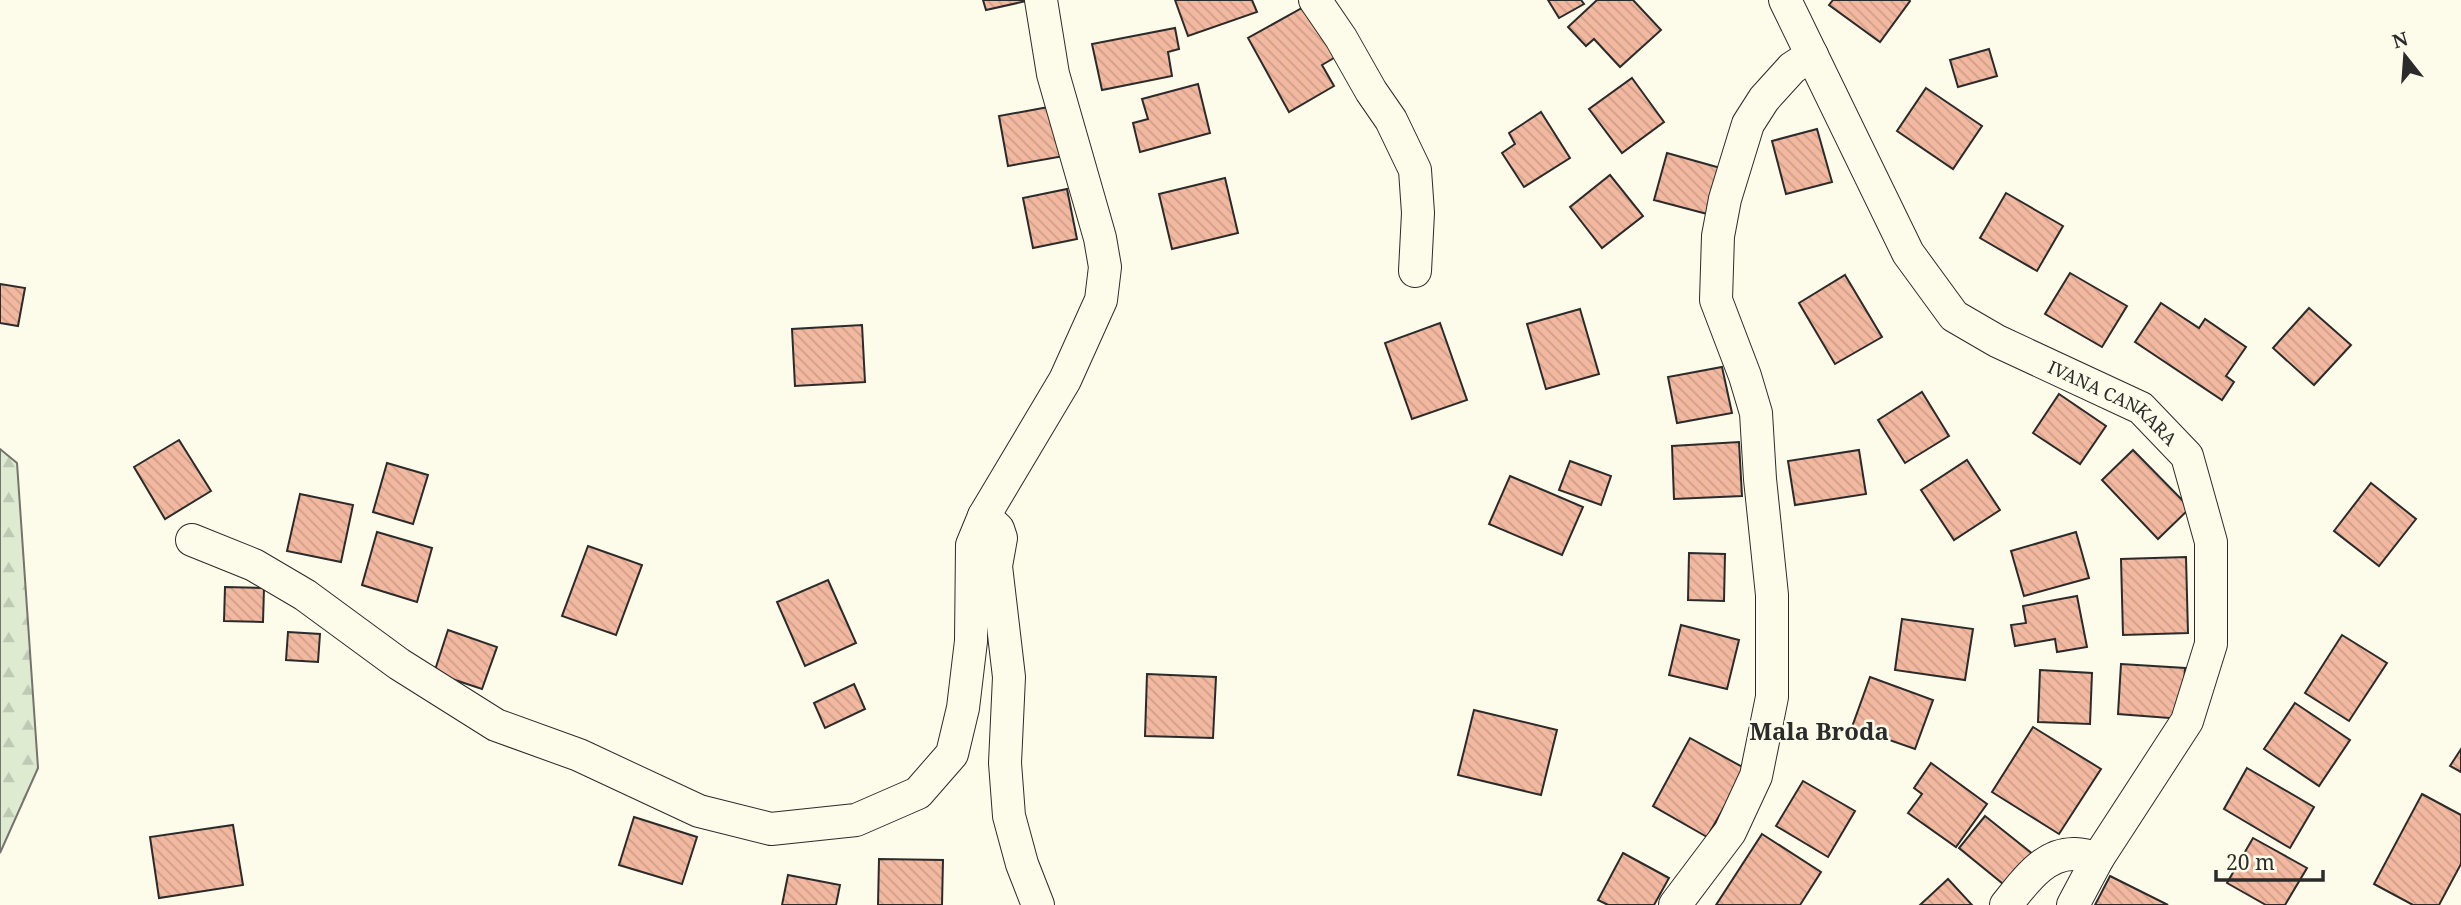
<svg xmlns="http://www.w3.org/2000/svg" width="2461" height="905" font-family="'Noto Serif',serif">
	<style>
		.forest { fill: url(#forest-firs); stroke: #74746e; stroke-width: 2 }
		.building { fill: url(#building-back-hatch); stroke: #2b2b2b; stroke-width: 2 }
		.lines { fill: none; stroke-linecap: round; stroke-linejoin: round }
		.minor-casing { stroke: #2b2b2b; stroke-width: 34 }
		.minor { stroke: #fdfbea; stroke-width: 32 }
		.labels { text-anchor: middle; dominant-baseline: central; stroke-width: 5; stroke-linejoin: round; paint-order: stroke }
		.street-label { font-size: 18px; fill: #2b2b2b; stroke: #fdfbea }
		.district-label { font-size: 24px; font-weight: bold; fill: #2b2b2b; stroke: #fdfbea }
	</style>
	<defs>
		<pattern id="forest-firs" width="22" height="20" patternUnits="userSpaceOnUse" patternTransform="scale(1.75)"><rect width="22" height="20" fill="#deebd1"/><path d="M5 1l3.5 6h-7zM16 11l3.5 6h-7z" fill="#bfcab4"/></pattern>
		<pattern id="building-back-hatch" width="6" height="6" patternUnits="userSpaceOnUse" patternTransform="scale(1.75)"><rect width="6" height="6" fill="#f2b8a0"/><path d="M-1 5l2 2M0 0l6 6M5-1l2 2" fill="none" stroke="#d09e8a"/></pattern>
	</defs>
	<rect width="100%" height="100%" fill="#fdfbea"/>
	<path class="forest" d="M0,449L17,463L38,768L0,853Z"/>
	<g class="building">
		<path d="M983,0H1031L986,10Z"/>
		<path d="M1175,0H1252L1257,12L1188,36Z"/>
		<path d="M1548,0H1581L1584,4L1559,18Z"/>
		<path d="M1597,0H1633L1661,30L1620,67L1594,39L1586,46L1568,27Z"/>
		<path d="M1833,0H1909L1910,1L1880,42L1829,5Z"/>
		<path d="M1309,4L1339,55L1322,65L1334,86L1289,112L1248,38Z"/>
		<path d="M1175,28L1179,49L1168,52L1172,76L1102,90L1092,44Z"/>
		<path d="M1989,49L1997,76L1958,87L1950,60Z"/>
		<path d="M1632,78L1664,122L1622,153L1589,109Z"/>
		<path d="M1198,84L1210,133L1140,152L1133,123L1148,119L1142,99Z"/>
		<path d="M1926,88L1982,126L1953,169L1897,131Z"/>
		<path d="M1054,106L1064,156L1008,166L999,116Z"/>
		<path d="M1541,112L1570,158L1524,187L1502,153L1515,144L1509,133Z"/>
		<path d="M1817,129L1832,182L1786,194L1772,141Z"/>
		<path d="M1667,153L1724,169L1711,215L1654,200Z"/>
		<path d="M1610,175L1643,216L1602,248L1570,207Z"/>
		<path d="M1225,178L1238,233L1172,249L1159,194Z"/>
		<path d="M1067,189L1077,239L1033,248L1023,198Z"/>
		<path d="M2006,193L2063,226L2037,271L1980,238Z"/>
		<path d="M2070,273L2127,306L2102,347L2045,314Z"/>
		<path d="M1845,275L1882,337L1835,364L1799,303Z"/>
		<path d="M0,284L25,288L18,326L0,323Z"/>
		<path d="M2161,303L2199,328L2205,319L2246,347L2226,376L2234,382L2222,400L2135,342Z"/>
		<path d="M2309,308L2351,345L2314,385L2273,348Z"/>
		<path d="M1580,309L1599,374L1546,389L1527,324Z"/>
		<path d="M1440,323L1467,400L1412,419L1385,343Z"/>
		<path d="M862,325L865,382L795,386L792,329Z"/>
		<path d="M1722,367L1732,413L1677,423L1668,377Z"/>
		<path d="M1922,392L1949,436L1905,463L1878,420Z"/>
		<path d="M2059,394L2106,426L2080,464L2033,433Z"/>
		<path d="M179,440L211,491L165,519L134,467Z"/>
		<path d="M1739,442L1742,496L1674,499L1672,446Z"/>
		<path d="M1859,450L1866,494L1795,505L1788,461Z"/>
		<path d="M2133,450L2190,508L2158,539L2102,480Z"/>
		<path d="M1967,460L2000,510L1954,540L1921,490Z"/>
		<path d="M1570,461L1611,476L1601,505L1559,490Z"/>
		<path d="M387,463L428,475L413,524L373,512Z"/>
		<path d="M1510,476L1583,507L1562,555L1489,524Z"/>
		<path d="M2371,483L2416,519L2379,566L2334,531Z"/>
		<path d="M300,494L353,505L341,562L287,551Z"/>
		<path d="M377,532L432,548L417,602L362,585Z"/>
		<path d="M2076,532L2089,578L2024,596L2011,551Z"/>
		<path d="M588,546L642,565L616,635L562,616Z"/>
		<path d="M1689,553L1725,554L1724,601L1688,600Z"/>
		<path d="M2186,557L2188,633L2123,635L2121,559Z"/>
		<path d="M828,580L856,643L805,666L777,602Z"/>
		<path d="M225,587L264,588L263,622L224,621Z"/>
		<path d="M2077,596L2087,647L2057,652L2055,639L2015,646L2011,625L2026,623L2023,606Z"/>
		<path d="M1902,619L1973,629L1965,680L1895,670Z"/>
		<path d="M1681,625L1739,640L1727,689L1669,675Z"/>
		<path d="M448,630L497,647L482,689L434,673Z"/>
		<path d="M288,632L320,634L318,662L286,660Z"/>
		<path d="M2342,635L2387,663L2349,721L2305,693Z"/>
		<path d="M2121,664L2185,668L2182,719L2118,714Z"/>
		<path d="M2040,670L2092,673L2090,724L2038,722Z"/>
		<path d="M1147,674L1216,677L1213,738L1145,736Z"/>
		<path d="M1870,677L1933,700L1915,749L1852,727Z"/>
		<path d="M854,684L865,709L825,728L814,703Z"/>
		<path d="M2295,703L2350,740L2319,786L2264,749Z"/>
		<path d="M1474,710L1557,730L1541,795L1458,775Z"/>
		<path d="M2033,727L2101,769L2059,834L1992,792Z"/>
		<path d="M1690,738L1746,769L1707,837L1653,806Z"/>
		<path d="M2461,749V772L2450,766Z"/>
		<path d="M1931,763L1987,804L1956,847L1908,813L1922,794L1914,788Z"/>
		<path d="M2247,768L2314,807L2290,848L2224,809Z"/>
		<path d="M1803,781L1855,811L1828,857L1776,826Z"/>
		<path d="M2422,794L2461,815V864L2439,905H2413L2374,884Z"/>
		<path d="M1985,816L2039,859L2013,892L1959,848Z"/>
		<path d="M634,817L697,837L682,884L619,865Z"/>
		<path d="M233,825L243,885L159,898L150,837Z"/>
		<path d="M1762,834L1821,872L1800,905H1716Z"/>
		<path d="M2253,838L2307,868L2285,905H2266L2227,883Z"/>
		<path d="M1623,853L1669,878L1654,905H1608L1598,900Z"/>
		<path d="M879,859L943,860L942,905H878Z"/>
		<path d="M788,875L840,885L836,905H782Z"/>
		<path d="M2110,876L2168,905H2095Z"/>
		<path d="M1948,879L1972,905H1920Z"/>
	</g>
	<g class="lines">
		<g class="minor-casing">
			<g id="minor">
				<path d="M1315,0L1341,38L1371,91L1391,120L1415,170L1418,213L1415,271"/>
				<path id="s1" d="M1785,0L1908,253L1954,316L1997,341L2141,408L2187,456L2211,542V644L2187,721L2098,858L2073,905"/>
				<path d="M984,516L998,529L1001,538L996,566L1009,677L1005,763L1009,816L1022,864L1038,905"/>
				<path d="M192,540L254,565L305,595L399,664L496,725L579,755L699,811L771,829L856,820L918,793L952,754L963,708L971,641L972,545L984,516L1065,380L1101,300L1105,267L1100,238L1053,74L1041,0"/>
				<path d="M1675,905L1730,832L1756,776L1772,697V595L1760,479L1756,413L1745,376L1716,300L1718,236L1725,199L1748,124L1764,99L1792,68L1812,55"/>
				<path d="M2006,905C2023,884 2044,852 2076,854C2083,854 2091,857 2098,858"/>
			</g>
		</g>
		<use href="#minor" class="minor"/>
	</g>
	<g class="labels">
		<g class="street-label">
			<text stroke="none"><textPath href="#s1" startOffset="541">IVANA CANKARA</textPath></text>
		</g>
		<g class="district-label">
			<text x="1819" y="730">Mala Broda</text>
		</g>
	</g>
	<g transform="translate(2405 56) rotate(343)" stroke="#fdfbea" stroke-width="5" paint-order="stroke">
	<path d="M0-5L12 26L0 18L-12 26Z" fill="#2b2b2b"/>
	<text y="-10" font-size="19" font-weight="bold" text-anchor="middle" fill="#2b2b2b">N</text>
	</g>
	<path d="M2216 870v10h107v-10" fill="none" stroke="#2b2b2b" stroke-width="3.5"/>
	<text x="2226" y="870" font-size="21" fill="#2b2b2b" stroke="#fdfbea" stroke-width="5" paint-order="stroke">20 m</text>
</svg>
